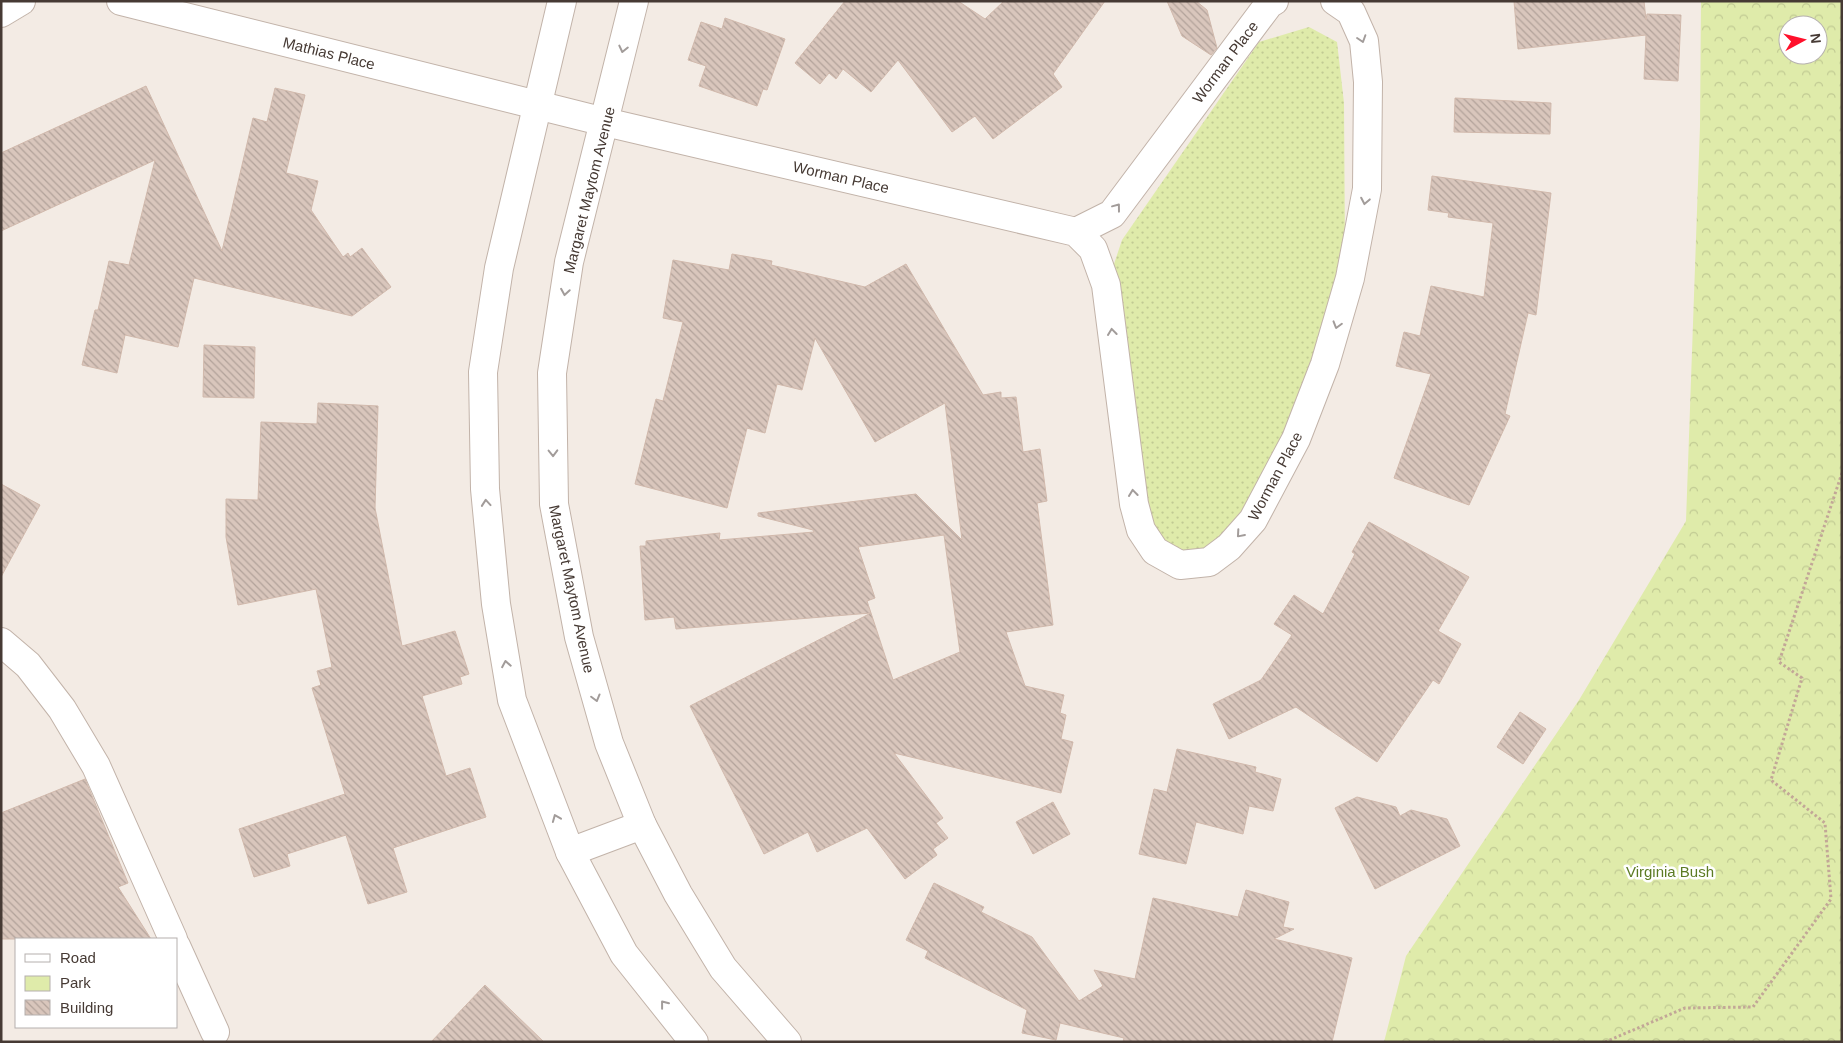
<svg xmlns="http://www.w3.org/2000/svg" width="1843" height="1043" font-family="Helvetica,sans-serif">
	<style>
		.green { fill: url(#green-dots) }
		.forest { fill: url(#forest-crowns); fill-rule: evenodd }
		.building { fill: url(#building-back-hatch); stroke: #d1b9ac }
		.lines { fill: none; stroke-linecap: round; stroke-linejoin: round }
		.minor-casing { stroke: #c2b3a9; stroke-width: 30 }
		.path { stroke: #c2a797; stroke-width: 3; stroke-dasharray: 2.5 2.5; stroke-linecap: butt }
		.minor { stroke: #fff; stroke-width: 28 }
		.oneway { stroke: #a29c9a }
		.labels { text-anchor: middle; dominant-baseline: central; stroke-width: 5; stroke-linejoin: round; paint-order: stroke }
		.street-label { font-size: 15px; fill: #463a34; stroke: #fff }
		.park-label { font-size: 15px; fill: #5c7b24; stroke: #fff }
	</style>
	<defs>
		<pattern id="green-dots" width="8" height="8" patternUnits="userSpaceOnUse" patternTransform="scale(1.25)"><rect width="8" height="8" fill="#dfebaa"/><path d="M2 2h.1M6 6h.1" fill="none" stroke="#c1ca93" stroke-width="1.8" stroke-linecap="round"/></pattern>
		<pattern id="forest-crowns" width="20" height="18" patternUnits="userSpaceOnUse" patternTransform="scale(1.25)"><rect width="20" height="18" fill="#dfebaa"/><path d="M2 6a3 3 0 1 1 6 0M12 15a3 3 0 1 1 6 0" fill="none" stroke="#c1ca93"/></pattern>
		<pattern id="building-back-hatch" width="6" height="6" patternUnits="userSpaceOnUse" patternTransform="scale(1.25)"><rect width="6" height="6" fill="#d9c6bc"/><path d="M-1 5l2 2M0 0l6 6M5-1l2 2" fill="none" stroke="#b2a29a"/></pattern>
	</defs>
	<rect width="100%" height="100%" fill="#f3ebe4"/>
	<path class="green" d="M1309,27L1337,42L1344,103L1345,255L1294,421L1232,545L1171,560L1146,536L1104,294L1122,240L1259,42Z"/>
	<path class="forest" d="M1701,1H1842V1042H1384L1406,956L1579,700L1686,521L1700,126ZM1788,25H1818V55H1788Z"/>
	<g class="building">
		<path d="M845,1H958L985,19L1004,1H1105L1053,74L1062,87L993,139L975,116L952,132L898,60L871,92L843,69L836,79L829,73L820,84L795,63Z"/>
		<path d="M1167,1H1196L1207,10L1217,48L1211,55L1182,36Z"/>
		<path d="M1514,1H1644L1646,20L1647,14L1681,15L1678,81L1644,79L1646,35L1518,49Z"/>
		<path d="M725,18L785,39L767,90L763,89L757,106L699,86L706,66L688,60L701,22L722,29Z"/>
		<path d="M146,86L222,251L253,118L267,122L275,88L305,95L286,173L318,181L311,210L343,257L348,253L350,257L362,248L391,287L352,316L194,278L178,347L125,335L117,373L82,365L95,310H98L109,261L129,265L155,160L1,231V153Z"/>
		<path d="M1455,98L1551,103L1550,134L1454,132Z"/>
		<path d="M1432,176L1551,193L1536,315L1528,313L1505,414L1510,416L1469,505L1394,478L1431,374L1396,366L1404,332L1420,336L1431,286L1484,297L1493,223L1448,217L1449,213L1428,210Z"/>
		<path d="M732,254L772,261L771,265L865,287L906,264L983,395L1001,392V398L1016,397L1023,452L1040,449L1047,501L1037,503L1053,625L1006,632L1025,686L1064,695L1060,713L1066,715L1061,739L1073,742L1061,793L894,753L943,818L936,823L948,838L933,849L937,855L905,879L867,828L817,852L808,832L764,854L690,706L871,613L893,680L960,652L944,535L858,547L875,598L867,601L871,613L676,629L674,617L645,620L640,546H646V541L720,533L719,540L814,532L813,530L758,516V513L916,494L962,540L945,403L875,442L815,338L802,390L777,384L765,433L747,428L727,508L635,484L656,399L663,401L683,322L663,318L673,260L729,270Z"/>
		<path d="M204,345L255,347L254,398L203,397Z"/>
		<path d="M318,403L378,406L375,508L402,646L455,631L469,674L460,677L462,684L422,696L446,776L470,768L486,817L393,848L407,892L368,904L346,835L287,854L290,866L254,877L239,829L345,794L312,688L321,685L317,671L332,667L316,589L238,605L226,537V499L258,500L261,422L317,424Z"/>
		<path d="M1,484L40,505L1,577Z"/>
		<path d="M1369,522L1469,577L1438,631L1461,644L1439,684L1433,680L1377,762L1296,707L1229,739L1213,704L1261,680L1292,635L1274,624L1294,595L1323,614L1355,554L1352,552Z"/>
		<path d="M1520,712L1546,729L1523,764L1497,747Z"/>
		<path d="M1177,749L1256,767L1255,772L1281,779L1273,811L1249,806L1243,834L1196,822L1186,864L1139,854L1154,789L1167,792Z"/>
		<path d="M85,779L128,883L118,887L151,939H1V813Z"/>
		<path d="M1357,797L1396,807L1400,816L1411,810L1447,819L1460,846L1375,889L1335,808Z"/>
		<path d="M1053,802L1070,834L1033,854L1016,822Z"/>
		<path d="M934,883L984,907L981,912L1032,937L1079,1001L1103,986L1094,970L1135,979L1153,898L1238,917L1246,890L1289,902L1283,927L1294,929L1274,939L1352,958L1332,1042H1123L1124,1038L1060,1023L1056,1040L1022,1033L1027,1010L925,958L928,951L906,940Z"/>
		<path d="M485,985L544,1042H431Z"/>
	</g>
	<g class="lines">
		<g class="minor-casing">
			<g id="minor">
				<path d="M121,1L605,122L1076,232L1093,249L1106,285L1134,504L1141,530L1155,551L1180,565L1209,562L1229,547L1253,520L1296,439L1325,364L1350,278L1367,189L1368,82L1364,41L1351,12L1335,1"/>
				<path d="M562,1L499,268L483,372L485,489L496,604L512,700L570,852L624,954L694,1042"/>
				<path d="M634,1L569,262L552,373L554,504L579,637L609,743L642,825L678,894L723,968L787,1042"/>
				<path d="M1,13L21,1"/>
				<path d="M1076,232L1112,214L1269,4L1274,1"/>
				<path d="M1,642L28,665L62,709L96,766L173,939"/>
				<path d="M570,852L642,825"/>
				<path d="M176,946L215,1032"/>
			</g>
		</g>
		<path class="path" d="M1605,1042L1685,1008L1753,1007L1831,899L1825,823L1771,780L1802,678L1779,662L1842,473"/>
		<use href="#minor" class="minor"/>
	</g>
	<defs><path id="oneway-chevron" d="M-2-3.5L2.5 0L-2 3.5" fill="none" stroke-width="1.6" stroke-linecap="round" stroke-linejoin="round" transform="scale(1.25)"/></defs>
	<g class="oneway">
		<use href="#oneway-chevron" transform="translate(1362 39) rotate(72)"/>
		<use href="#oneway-chevron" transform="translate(623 49) rotate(103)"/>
		<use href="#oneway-chevron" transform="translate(1365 201) rotate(101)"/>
		<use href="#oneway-chevron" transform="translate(1117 207) rotate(-53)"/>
		<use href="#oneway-chevron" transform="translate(565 292) rotate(99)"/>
		<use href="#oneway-chevron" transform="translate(1337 325) rotate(106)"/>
		<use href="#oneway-chevron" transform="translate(1112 332) rotate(-97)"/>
		<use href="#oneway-chevron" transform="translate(553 453) rotate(89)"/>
		<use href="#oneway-chevron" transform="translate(1133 493) rotate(-97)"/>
		<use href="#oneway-chevron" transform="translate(486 503) rotate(-95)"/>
		<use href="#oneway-chevron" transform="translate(1240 534) rotate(131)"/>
		<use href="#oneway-chevron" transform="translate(506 664) rotate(-100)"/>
		<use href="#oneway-chevron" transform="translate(596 698) rotate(75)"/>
		<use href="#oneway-chevron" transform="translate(556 818) rotate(-112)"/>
		<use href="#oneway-chevron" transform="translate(664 1004) rotate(-128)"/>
	</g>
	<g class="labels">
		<g class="street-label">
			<text transform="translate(329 53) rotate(14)">Mathias Place</text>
			<text transform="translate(1225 62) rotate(-53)">Worman Place</text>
			<text transform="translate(841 177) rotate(13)">Worman Place</text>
			<text transform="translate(589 190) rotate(-76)">Margaret Maytom Avenue</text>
			<text transform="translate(1275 476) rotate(-62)">Worman Place</text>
			<text transform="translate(572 589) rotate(78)">Margaret Maytom Avenue</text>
		</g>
		<g class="park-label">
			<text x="1670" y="871">Virginia Bush</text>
		</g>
	</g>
	<rect width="1843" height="1043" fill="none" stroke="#463a34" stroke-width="5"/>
	<rect x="15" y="938" width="162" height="90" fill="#ffffff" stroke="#b5b0ae"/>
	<rect x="25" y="954" width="25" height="8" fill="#ffffff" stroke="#b5b0ae"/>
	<text x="60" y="963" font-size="15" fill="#463a34">Road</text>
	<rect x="25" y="976" width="25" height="15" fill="#dfebaa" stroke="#b5b0ae"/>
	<text x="60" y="988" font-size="15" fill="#463a34">Park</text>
	<rect x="25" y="1000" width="25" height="15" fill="url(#building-back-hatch)" stroke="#b5b0ae"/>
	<text x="60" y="1013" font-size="15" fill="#463a34">Building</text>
	<g transform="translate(1803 40) rotate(83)"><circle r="24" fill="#ffffff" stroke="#b5b0ae"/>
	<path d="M0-4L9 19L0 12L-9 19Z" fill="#ff102b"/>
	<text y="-8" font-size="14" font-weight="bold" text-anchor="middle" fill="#463a34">N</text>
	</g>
</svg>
